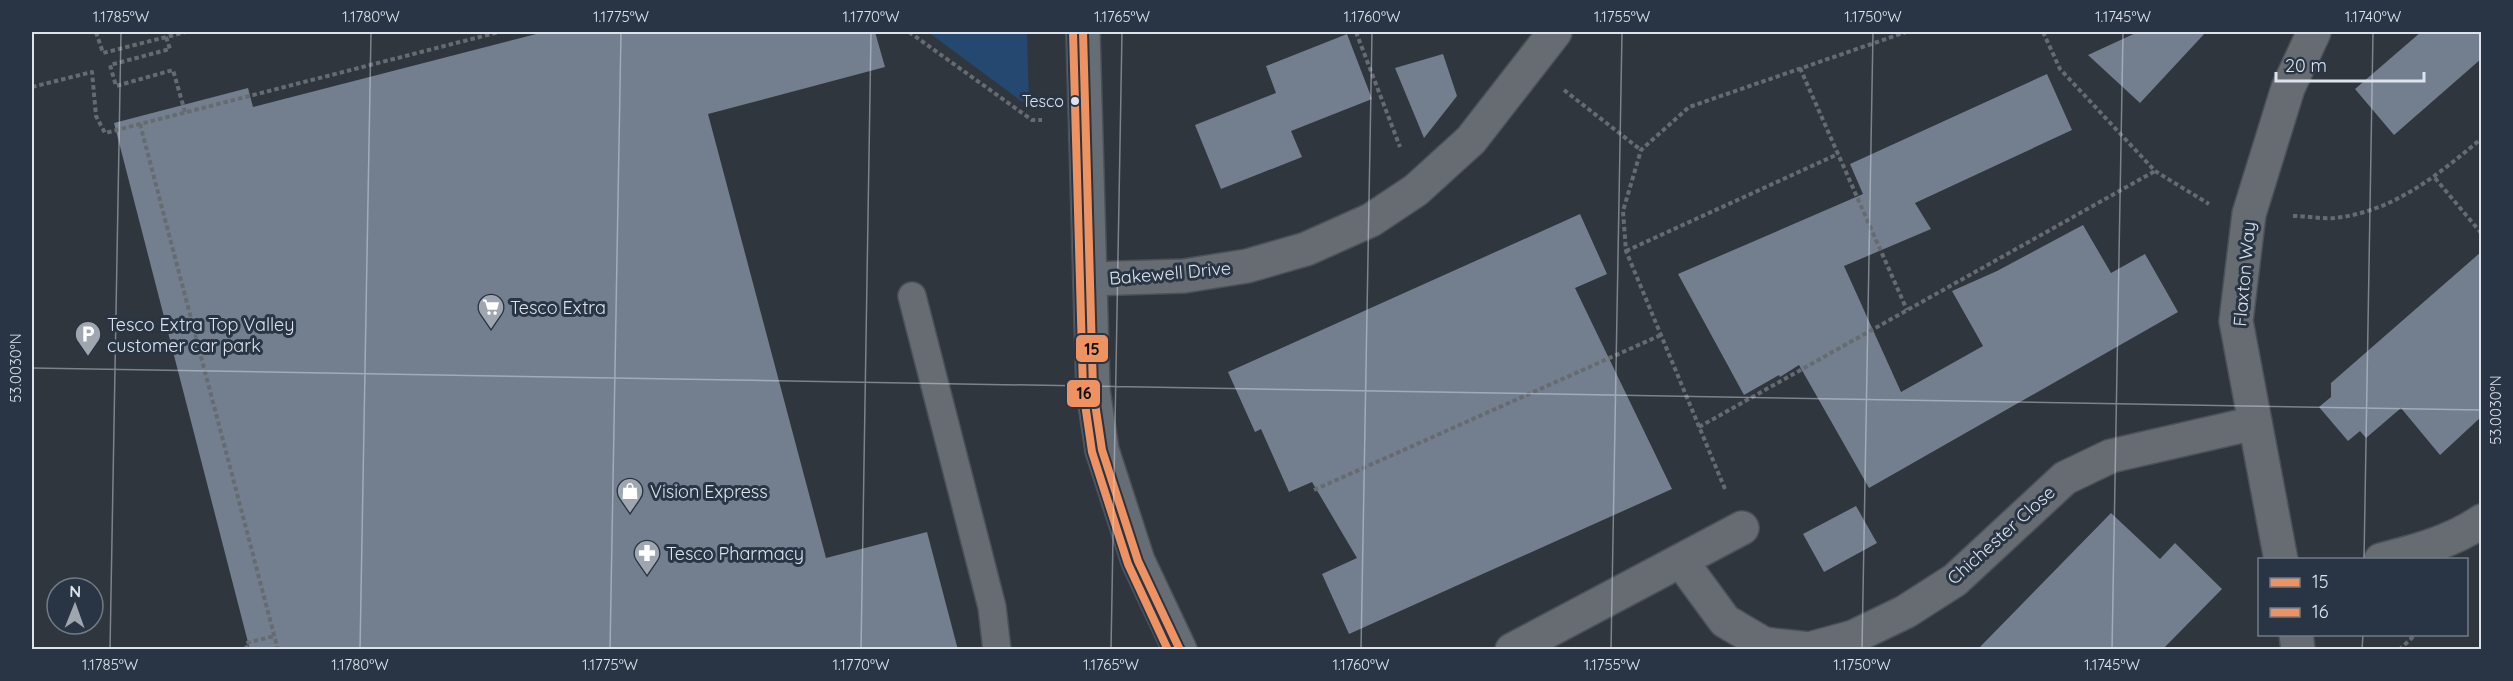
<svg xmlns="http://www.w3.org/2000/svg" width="2513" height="681" font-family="Quicksand,sans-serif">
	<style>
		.green { fill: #254871 }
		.building { fill: #737f8e }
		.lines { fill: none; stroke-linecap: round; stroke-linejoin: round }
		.lane-casing { stroke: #4c5159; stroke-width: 30 }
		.street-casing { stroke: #4c5159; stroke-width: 36 }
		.secondary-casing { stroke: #4c5159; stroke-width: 36 }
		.path { stroke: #666b71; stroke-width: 4; stroke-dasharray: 4.5 3; stroke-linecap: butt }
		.lane { stroke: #666c72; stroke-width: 27 }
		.street { stroke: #666c72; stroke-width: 33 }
		.secondary { stroke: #666d75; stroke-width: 33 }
		.bus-1-casing { stroke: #293544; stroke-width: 12 }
		.bus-2-casing { stroke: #293544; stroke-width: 12 }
		.bus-1 { stroke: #ed9260; stroke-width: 8 }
		.bus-2 { stroke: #ed9260; stroke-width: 8 }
		.ticks { fill: none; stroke: #dce3ed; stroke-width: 1.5; stroke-opacity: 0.45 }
		.bus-dot { fill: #dce3ed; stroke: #293544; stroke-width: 2 }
		.labels { text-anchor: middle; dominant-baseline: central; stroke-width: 6; stroke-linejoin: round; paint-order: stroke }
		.bus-label { font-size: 16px; fill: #dce3ed; stroke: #293544; text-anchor: end }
		.street-label { font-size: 18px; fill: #dce3ed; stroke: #293544 }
		.poi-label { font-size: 18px; fill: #dce3ed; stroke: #293544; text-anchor: start }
		.line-badge { stroke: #293544; stroke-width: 2 }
		.pale-badge-label { font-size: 16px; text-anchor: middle; font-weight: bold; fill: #111 }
		.neatline { fill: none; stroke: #dce3ed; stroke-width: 2 }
		.ticks-label { font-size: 15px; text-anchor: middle; fill: #dce3ed }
	</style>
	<rect width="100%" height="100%" fill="#2f363e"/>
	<path class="green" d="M928,32H1027L1029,107Z"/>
	<g class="building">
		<path d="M544,32H875L885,67L708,114L826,558L927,532L958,650H250L114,123L248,88L253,107Z"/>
		<path d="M2138,32H2206L2140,103L2088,55Z"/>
		<path d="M2421,32H2481V59L2394,135L2355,89Z"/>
		<path d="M1347,34L1372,99L1291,131L1302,157L1221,189L1195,125L1276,93L1266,66Z"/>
		<path d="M1443,54L1457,96L1424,138L1395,68Z"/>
		<path d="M2047,74L2072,130L1915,203L1931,229L1844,266L1901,392L1983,346L1952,291L1997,271L2083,225L2111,273L2145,254L2178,312L1869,488L1799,365L1780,377L1779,375L1744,395L1678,274L1863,194L1850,164Z"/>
		<path d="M1580,214L1607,274L1575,288L1672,489L1349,634L1322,574L1357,558L1312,482L1289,492L1261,429L1255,432L1228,372Z"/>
		<path d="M2481,252V417L2440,455L2401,408L2366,438L2360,431L2348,441L2319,407L2331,397V383Z"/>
		<path d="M1856,506L1877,543L1824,572L1803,534Z"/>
		<path d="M2111,513L2160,559L2175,543L2222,589L2162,650H1977Z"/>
	</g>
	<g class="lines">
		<g class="lane-casing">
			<path id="lane" d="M912,296L992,607L997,650"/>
		</g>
		<g class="street-casing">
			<g id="street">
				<path d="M1090,279L1184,276L1247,266L1306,249L1371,220L1416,190L1471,140L1555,32"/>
				<path d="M2281,560L2236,321L2249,214L2288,88L2314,32"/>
				<path d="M2381,560C2416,551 2451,542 2482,521"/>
				<path d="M1681,561L1725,621L1764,644L1809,649L1853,637L1905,612L1955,580L2065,478L2111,456L2255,423"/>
				<path d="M2296,634L2298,650"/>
				<path d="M1512,650L1742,528"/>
			</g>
		</g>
		<g class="secondary-casing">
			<path id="secondary" d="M1083,32L1093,390L1102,450L1138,561L1180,650"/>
		</g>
		<g class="path">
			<path d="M96,32L103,53L186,32"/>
			<path d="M909,32L1032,120H1042"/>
			<path d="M1356,32L1400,147"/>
			<path d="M2043,32L2060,69L2155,171L2209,204"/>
			<path d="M166,37L170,49L110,65L116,86L173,70L185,112"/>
			<path d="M1800,68L1907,310"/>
			<path d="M32,87L92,72L96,116L105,133L499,32"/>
			<path d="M1564,90L1641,150"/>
			<path d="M140,124L278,650"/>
			<path d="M2435,178L2482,234"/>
			<path d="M2293,216C2306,216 2321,219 2334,218C2393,212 2438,175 2482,138"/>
			<path d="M1626,251L1838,154"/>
			<path d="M1699,427L2155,171"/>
			<path d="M1725,489L1626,251L1623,211L1641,150L1689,107L1906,32"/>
			<path d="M1314,490L1661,335"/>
			<path d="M247,650L246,643L275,636"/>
			<path d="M2399,650L2416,634"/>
		</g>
		<use href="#lane" class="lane"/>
		<use href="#street" class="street"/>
		<use href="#secondary" class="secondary"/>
		<g class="bus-1-casing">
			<path id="bus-1" d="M1083,32L1093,390L1102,450L1138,561L1180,650"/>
		</g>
		<g class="bus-2-casing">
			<path id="bus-2" d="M1073,32L1083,390L1092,452L1128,564L1168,650"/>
		</g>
		<use href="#bus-1" class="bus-1"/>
		<use href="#bus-2" class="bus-2"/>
	</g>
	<path class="ticks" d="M32,368L2482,410M2364,560L2373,32M110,650L121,32M360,650L371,32M610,650L621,32M861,650L871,32M1111,650L1122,32M1361,650L1372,32M1611,650L1622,32M1862,650L1873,32M2112,650L2123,32M2362,650L2363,634"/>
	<defs>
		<g id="supermarket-pin" transform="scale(1.35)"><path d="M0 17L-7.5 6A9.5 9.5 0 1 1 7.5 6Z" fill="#9fa6b0" stroke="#293544"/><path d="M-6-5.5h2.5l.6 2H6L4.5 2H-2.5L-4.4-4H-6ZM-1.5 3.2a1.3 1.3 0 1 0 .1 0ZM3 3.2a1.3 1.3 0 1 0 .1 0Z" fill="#fff"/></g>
		<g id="parking-pin" transform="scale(1.35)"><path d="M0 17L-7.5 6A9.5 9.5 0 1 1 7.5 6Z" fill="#9fa6b0" stroke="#293544"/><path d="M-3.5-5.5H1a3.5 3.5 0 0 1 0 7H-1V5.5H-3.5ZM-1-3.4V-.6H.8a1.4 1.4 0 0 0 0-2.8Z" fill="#fff"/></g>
		<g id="shop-pin" transform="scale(1.35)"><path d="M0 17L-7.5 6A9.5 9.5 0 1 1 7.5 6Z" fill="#9fa6b0" stroke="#293544"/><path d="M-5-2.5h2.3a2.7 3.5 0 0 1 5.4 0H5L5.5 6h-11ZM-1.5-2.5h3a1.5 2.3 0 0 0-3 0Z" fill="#fff"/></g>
		<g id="pharmacy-pin" transform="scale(1.35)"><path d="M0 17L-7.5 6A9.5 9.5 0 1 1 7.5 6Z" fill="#9fa6b0" stroke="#293544"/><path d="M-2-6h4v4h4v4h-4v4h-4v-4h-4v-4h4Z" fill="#fff"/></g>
	</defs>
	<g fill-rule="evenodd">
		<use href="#supermarket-pin" x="491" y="307"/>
		<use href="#parking-pin" x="88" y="334"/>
		<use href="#shop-pin" x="630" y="491"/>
		<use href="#pharmacy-pin" x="647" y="553"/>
	</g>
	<circle class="bus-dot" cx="1075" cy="101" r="5"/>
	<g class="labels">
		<g class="bus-label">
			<text x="1064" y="101">Tesco</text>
		</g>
		<g class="street-label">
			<text transform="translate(1170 273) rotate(-5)">Bakewell Drive</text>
			<text transform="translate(2244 274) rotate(-85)">Flaxton Way</text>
			<text transform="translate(2001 535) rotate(-42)">Chichester Close</text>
		</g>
		<g class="poi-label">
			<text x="510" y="307">Tesco Extra</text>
			<text x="107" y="324">Tesco Extra Top Valley<tspan x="107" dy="21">customer car park</tspan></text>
			<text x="650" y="491">Vision Express</text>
			<text x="666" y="553">Tesco Pharmacy</text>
		</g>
	</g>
	<g class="line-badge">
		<rect x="1075" y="334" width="34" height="29" rx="6" fill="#ed9260"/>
		<rect x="1066" y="379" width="35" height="29" rx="6" fill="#ed9260"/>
	</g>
	<g class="pale-badge-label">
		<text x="1092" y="355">15</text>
		<text x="1084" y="399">16</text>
	</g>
	<rect width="2513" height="681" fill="none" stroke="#293544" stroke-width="66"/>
	<rect x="2258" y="558" width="210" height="78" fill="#293544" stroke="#717b88" stroke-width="1.5"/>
	<rect x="2270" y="578" width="30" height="9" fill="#ed9260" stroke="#717b88" stroke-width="1.5"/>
	<text x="2312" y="588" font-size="18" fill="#dce3ed">15</text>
	<rect x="2270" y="608" width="30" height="9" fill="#ed9260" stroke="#717b88" stroke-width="1.5"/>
	<text x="2312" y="618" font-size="18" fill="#dce3ed">16</text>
	<g transform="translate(75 606) rotate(1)"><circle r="28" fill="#293544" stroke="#717b88" stroke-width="1.5"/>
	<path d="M0-4.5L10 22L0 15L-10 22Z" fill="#9fa6b0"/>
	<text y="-9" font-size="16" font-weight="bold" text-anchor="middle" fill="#dce3ed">N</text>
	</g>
	<path d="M2276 72v9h148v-9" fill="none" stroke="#dce3ed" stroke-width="3"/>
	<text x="2285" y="72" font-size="18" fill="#dce3ed" stroke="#293544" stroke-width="4.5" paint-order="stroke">20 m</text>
	<rect x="33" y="33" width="2447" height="615" class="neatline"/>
	<g class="ticks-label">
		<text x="121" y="22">1.1785°W</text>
		<text x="371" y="22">1.1780°W</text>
		<text x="621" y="22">1.1775°W</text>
		<text x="871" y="22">1.1770°W</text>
		<text x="1122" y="22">1.1765°W</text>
		<text x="1372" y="22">1.1760°W</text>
		<text x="1622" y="22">1.1755°W</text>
		<text x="1873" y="22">1.1750°W</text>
		<text x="2123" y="22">1.1745°W</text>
		<text x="2373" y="22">1.1740°W</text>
		<text transform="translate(16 368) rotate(-90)" y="5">53.0030°N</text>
		<text transform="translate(2496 410) rotate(-90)" y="5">53.0030°N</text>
		<text x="110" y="670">1.1785°W</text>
		<text x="360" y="670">1.1780°W</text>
		<text x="610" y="670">1.1775°W</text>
		<text x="861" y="670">1.1770°W</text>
		<text x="1111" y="670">1.1765°W</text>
		<text x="1361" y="670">1.1760°W</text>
		<text x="1612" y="670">1.1755°W</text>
		<text x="1862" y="670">1.1750°W</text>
		<text x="2112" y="670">1.1745°W</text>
	</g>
</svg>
